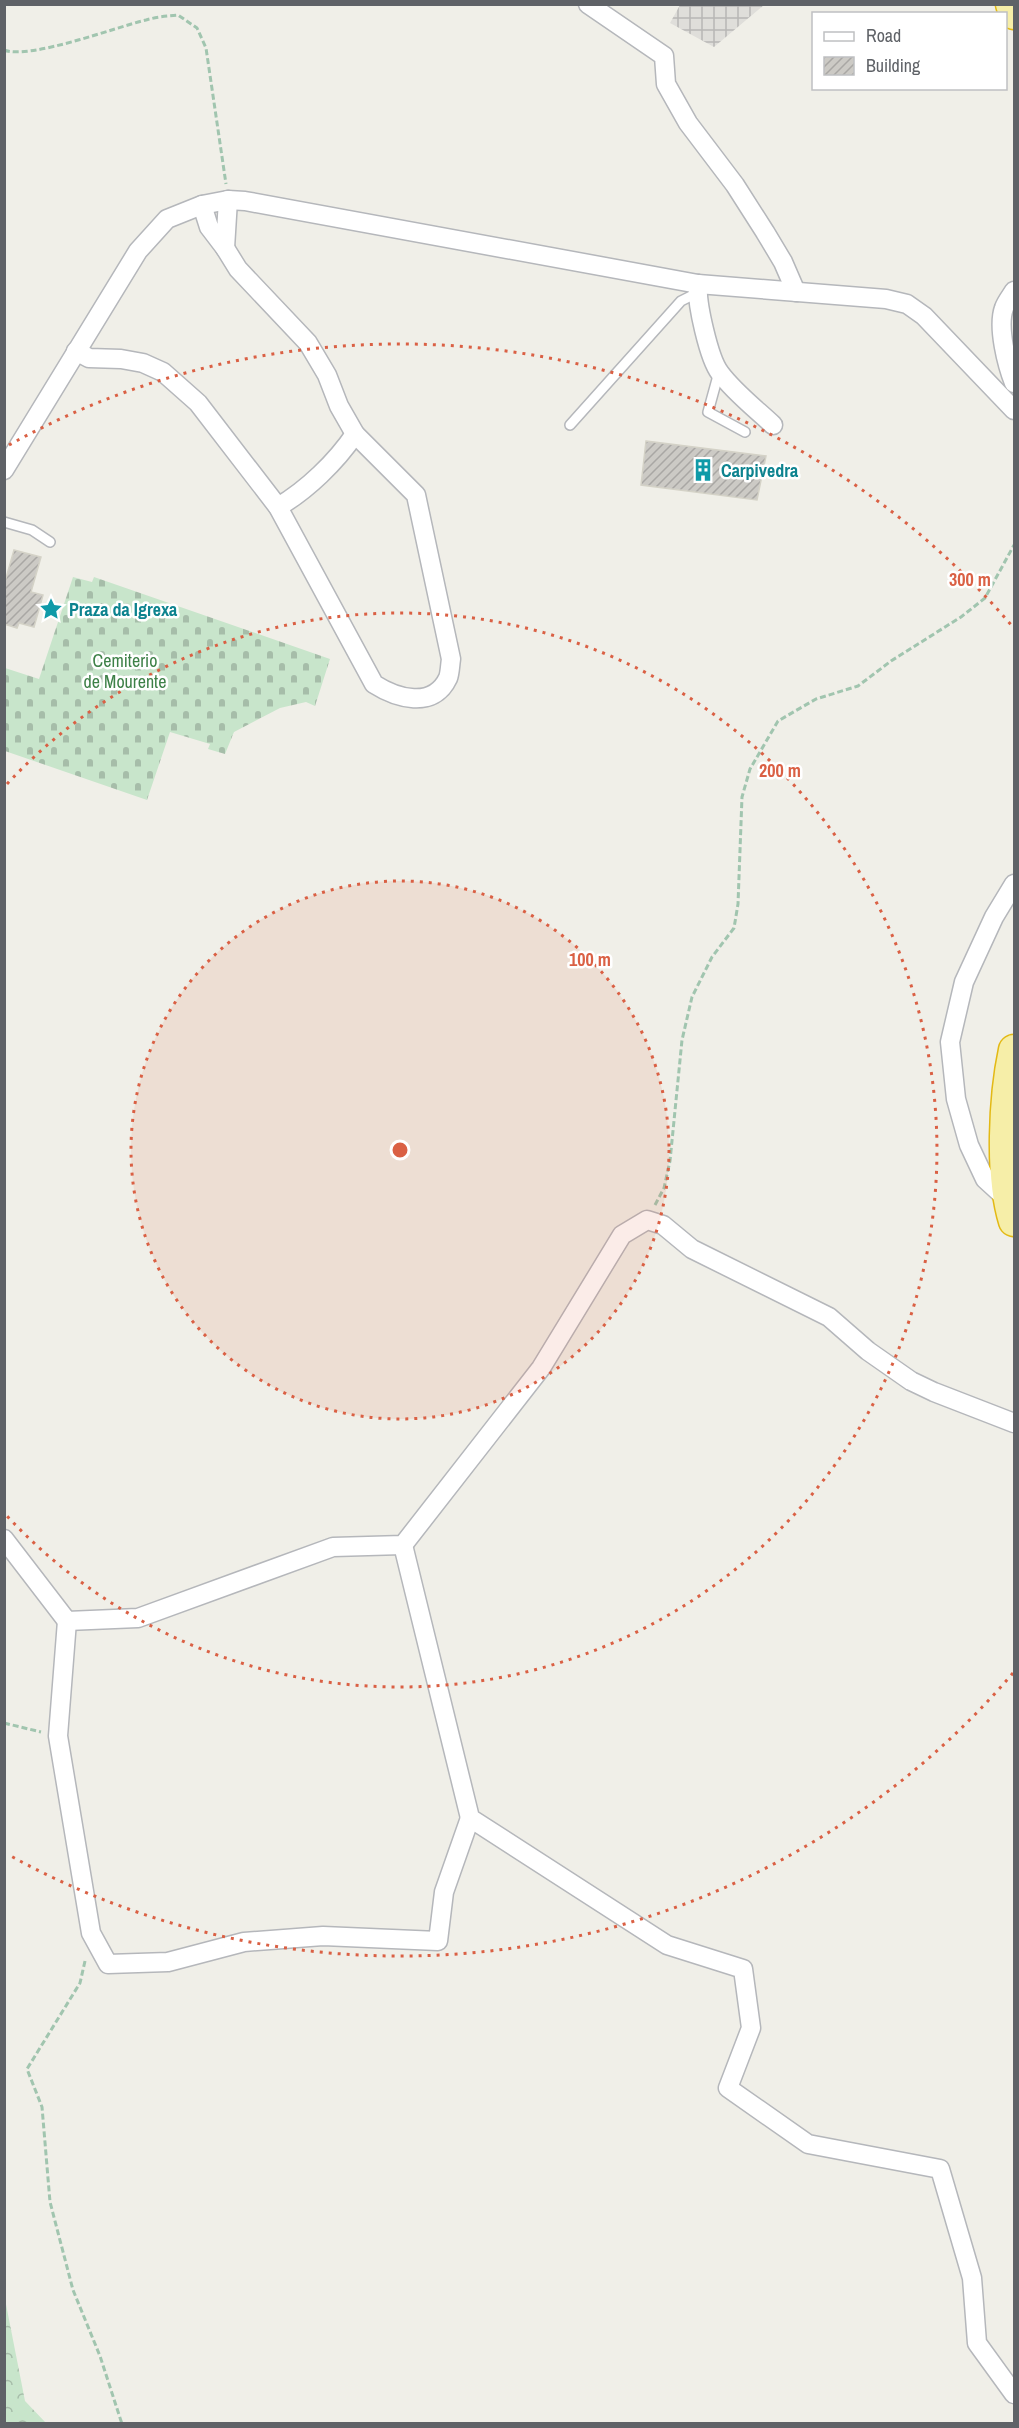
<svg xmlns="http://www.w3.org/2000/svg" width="1019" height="2428" font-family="'Archivo Narrow',sans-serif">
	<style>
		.industrial { fill: url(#industrial-grid) }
		.forest { fill: url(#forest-crowns) }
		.cemetery { fill: url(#cemetery-stones) }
		.building { fill: url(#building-hatch); stroke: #d4d2c7; stroke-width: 1.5 }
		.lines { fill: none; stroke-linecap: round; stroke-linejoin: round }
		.service-casing { stroke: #b5b7bb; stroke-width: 12 }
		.minor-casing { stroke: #b5b7bb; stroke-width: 21 }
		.trunk-casing { stroke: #e3b915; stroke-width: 33 }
		.path { stroke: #a1c5af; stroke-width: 3; stroke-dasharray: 6 3; stroke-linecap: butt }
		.service { stroke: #fff; stroke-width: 9 }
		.minor { stroke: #fff; stroke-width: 18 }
		.trunk { stroke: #f6eea8; stroke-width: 30 }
		.ring { fill: none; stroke: #da6044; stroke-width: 3; stroke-dasharray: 3 6 }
		.labels { text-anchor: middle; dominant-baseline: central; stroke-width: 5; stroke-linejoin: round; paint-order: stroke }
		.culture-label { font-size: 18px; font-weight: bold; fill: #0d838f; stroke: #fff; text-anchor: start }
		.park-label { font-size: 18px; fill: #3d8047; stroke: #fff }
		.centre { fill: #da6044; stroke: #fff; stroke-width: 3 }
		.ring-label { font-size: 18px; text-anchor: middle; font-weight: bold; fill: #da6044; stroke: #fff; stroke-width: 5; stroke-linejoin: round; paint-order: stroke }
	</style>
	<defs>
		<pattern id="industrial-grid" width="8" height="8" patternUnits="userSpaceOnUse" patternTransform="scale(1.5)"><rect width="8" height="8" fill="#dfdeda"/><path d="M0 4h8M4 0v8" fill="none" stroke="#b8b7b5"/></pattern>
		<pattern id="forest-crowns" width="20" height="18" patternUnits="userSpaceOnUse" patternTransform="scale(1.5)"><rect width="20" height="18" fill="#c8e5cb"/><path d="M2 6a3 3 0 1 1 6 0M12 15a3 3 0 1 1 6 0" fill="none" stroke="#a6bda9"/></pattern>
		<pattern id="cemetery-stones" width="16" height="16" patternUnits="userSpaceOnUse" patternTransform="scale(1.5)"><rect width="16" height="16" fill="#c8e5cb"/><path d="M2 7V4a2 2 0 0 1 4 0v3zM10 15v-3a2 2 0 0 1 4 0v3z" fill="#a6bda9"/></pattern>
		<pattern id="building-hatch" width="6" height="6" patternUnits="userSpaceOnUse" patternTransform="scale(1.5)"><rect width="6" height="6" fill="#cccac5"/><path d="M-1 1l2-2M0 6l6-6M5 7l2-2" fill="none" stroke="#a9a7a4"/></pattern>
	</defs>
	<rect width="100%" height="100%" fill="#f0efe8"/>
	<path class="industrial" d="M680,5V4L764,5L714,47L670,23Z"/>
	<path class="forest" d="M4,2294L25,2401L46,2423H5Z"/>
	<path class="cemetery" d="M73,577L92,582L94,577L330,659L315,706L306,702L280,708L234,732L225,754L208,749L210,744L170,732L147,800L5,751V668L39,679Z"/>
	<g class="building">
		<path d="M646,441L766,456L757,500L641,485Z"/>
		<path d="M14,550L41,557L31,592L43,595L34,627L19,623L17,628L4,624V585Z"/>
	</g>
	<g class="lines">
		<g class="service-casing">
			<g id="service">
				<path d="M719,372L708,412L745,432"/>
				<path d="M570,425L681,301L697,293"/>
				<path d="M4,522L32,530L50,542"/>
			</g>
		</g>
		<g class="minor-casing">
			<g id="minor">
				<path d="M588,4L664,56L666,84L688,123L735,185L765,232L783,262L796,292"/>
				<path d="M225,248L228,200"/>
				<path d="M698,284C696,302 709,359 720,373C734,392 756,409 773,425"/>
				<path d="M1014,291C1011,296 1006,302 1004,308C997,327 1007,365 1014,383"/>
				<path d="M76,351L89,358L121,359L143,363L163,372L198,403L278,507L374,684C396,698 433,710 448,678C450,673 450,665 451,659L416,495L355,434L339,406L327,375L308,343L238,269L225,248L209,227L202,205"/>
				<path d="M4,470L138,251L167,219L202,205L228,200L245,201L698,284L886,299L907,304L924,316L1014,410"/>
				<path d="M278,507C307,490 336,462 355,434"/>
				<path d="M1008,1200L985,1179L969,1145L956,1099L950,1042L964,982L994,917L1014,884"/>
				<path d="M4,1539L67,1621L138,1618L333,1547L403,1545L541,1368L622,1235L647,1220L663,1225L692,1249L829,1317L868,1351L911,1381L934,1392L1014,1423"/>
				<path d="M403,1545L470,1818L667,1945L743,1969L751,2028L728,2088L808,2144L940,2169L972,2278L977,2343L1014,2394"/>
				<path d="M67,1621L58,1736L91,1933L108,1964L168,1962L244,1942L323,1936L438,1941L444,1892L470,1818"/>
			</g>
		</g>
		<g class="trunk-casing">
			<g id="trunk">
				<path d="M1011,4L1014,14"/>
				<path d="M1014,1050C1004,1097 1000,1176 1014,1221"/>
			</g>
		</g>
		<g class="path">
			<path d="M4,50C30,60 116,27 146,20C156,17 167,16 178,15L197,28L206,48L226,184"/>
			<path d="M655,1205L664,1188L670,1161L682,1040L692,997L712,957L734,928L738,904L742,797L750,769L778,721L816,699L858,686L891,661L961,617L985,598L1014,545"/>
			<path d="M4,1723L41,1732"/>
			<path d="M85,1961L80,1983L27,2069L42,2107L50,2202L73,2290L100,2356L122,2424"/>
		</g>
		<use href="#service" class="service"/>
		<use href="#minor" class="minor"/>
		<use href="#trunk" class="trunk"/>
	</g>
	<circle cx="400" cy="1150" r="269" fill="#da6044" fill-opacity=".12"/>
	<g class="ring">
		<circle cx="400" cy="1150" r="269"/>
		<path d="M7 784A537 537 0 1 1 7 1516"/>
		<path d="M1013 1673A806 806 0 0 1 9 1855M9 445A806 806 0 0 1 1013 627"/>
	</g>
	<defs>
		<g id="building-bare" transform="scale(1.8)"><path d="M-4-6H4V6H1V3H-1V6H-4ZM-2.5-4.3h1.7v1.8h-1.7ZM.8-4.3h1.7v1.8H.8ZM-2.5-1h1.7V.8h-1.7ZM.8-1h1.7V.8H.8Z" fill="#0f9aa8" stroke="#fff" stroke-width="2.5" paint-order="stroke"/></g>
		<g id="sight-bare" transform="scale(1.8)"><path d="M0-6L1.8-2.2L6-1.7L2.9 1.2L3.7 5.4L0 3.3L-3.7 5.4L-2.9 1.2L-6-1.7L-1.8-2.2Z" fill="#0f9aa8" stroke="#fff" stroke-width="2.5" paint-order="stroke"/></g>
	</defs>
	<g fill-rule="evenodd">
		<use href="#building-bare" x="703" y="470"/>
		<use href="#sight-bare" x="51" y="609"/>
	</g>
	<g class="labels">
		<g class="culture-label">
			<text x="721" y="470">Carpivedra</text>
			<text x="69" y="609">Praza da Igrexa</text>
		</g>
		<g class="park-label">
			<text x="125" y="660">Cemiterio<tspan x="125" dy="21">de Mourente</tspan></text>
		</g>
	</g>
	<circle cx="400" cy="1150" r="9" class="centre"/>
	<g class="ring-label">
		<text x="970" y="586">300 m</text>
		<text x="780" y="777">200 m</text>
		<text x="590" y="966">100 m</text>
	</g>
	<rect width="1019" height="2428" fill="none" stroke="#5f6267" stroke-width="12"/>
	<rect x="812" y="12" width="195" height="78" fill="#ffffff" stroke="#bfc0c2" stroke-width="1.5"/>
	<rect x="824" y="32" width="30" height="9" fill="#ffffff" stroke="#bfc0c2" stroke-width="1.5"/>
	<text x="866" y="42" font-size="18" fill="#5f6267">Road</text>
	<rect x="824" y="57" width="30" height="18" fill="url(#building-hatch)" stroke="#bfc0c2" stroke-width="1.5"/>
	<text x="866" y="72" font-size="18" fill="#5f6267">Building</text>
</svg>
